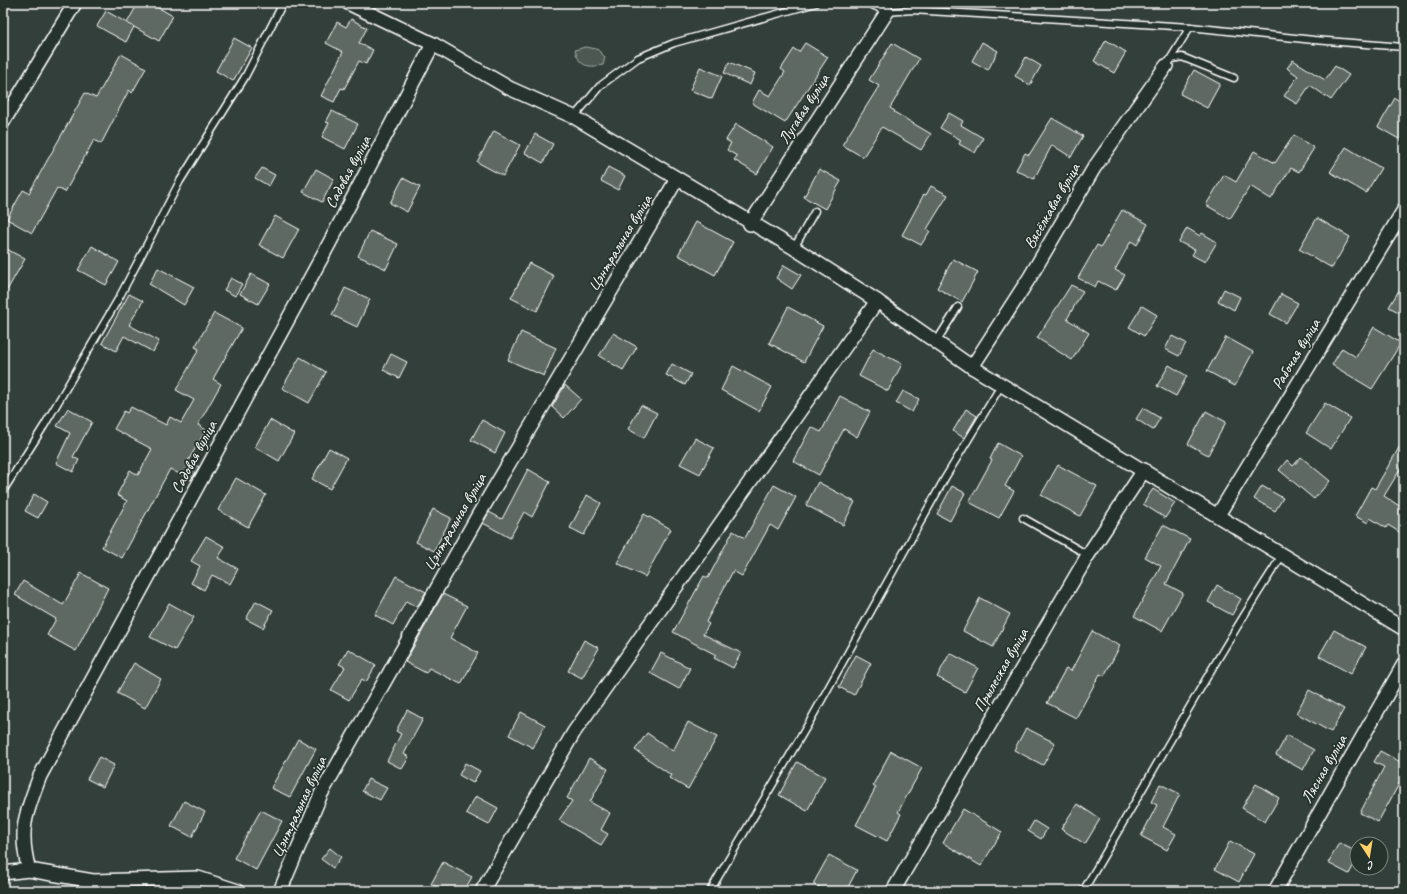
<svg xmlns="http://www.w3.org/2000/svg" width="1407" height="894" font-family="Caveat,sans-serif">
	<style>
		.green { fill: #4d5853; stroke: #a6aca9 }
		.building { fill: #5f6964; stroke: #fff }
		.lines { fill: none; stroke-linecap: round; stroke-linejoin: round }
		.lane-casing { stroke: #fff; stroke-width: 9 }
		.street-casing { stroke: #fff; stroke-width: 16 }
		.lane { stroke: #26332d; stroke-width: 6 }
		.street { stroke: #26332d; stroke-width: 13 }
		.labels { text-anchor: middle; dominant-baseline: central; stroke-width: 3.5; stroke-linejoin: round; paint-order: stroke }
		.street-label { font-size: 16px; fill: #fff; stroke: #26332d }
	</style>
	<rect width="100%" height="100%" fill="#333f3a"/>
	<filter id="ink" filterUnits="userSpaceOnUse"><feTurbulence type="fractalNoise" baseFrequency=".025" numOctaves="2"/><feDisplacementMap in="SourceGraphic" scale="8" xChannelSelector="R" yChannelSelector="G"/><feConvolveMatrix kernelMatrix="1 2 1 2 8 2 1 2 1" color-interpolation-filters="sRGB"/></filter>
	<g filter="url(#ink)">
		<path class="green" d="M585,47L597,49L605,57L603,65C587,68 579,66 575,50Z"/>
		<g class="building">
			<path d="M138,3H150L173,16L159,41L127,23Z"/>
			<path d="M106,11L134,27L126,42L97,26Z"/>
			<path d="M351,19L367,28L359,43L373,50L366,64L359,61L344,89L341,88L334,102L321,96L343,52L326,43L337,22L346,27Z"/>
			<path d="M234,38L252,48L233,81L216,71Z"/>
			<path d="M1106,40L1126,52L1114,73L1094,61Z"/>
			<path d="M982,42L998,51L988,70L972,61Z"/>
			<path d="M805,43L828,57L785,123L752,103L759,90L770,96L785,72L781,69L794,49L799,52Z"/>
			<path d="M892,43L919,59L890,108L895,111L894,112L931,134L921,150L882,127L863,157L842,145L879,86L869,80Z"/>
			<path d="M121,54L146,68L132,93L129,90L101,144L94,140L65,192L57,188L32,233L7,219L23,190L29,193L85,93L96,98Z"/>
			<path d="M1026,57L1041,66L1030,85L1015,76Z"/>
			<path d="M1293,60L1325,80L1335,66L1349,75L1331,100L1310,85L1297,104L1284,96L1298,76L1287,68Z"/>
			<path d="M729,62L755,73L750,85L724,73Z"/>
			<path d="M700,67L722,76L712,99L690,90Z"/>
			<path d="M1194,70L1220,84L1207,108L1180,94Z"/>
			<path d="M1395,98L1404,104V142L1378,127Z"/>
			<path d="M332,111L358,124L345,149L322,137L329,123L326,122Z"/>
			<path d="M949,113L963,121L961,125L983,138L975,153L959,144L961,140L940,128Z"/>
			<path d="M1052,118L1083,136L1071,157L1052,145L1034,179L1016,170L1025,153L1029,155Z"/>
			<path d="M736,124L773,147L757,174L734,160L737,156L727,150L731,143L726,140Z"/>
			<path d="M494,131L520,145L503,176L477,162Z"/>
			<path d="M535,134L553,144L543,163L525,153Z"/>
			<path d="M1294,135L1314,148L1299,172L1291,168L1271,199L1250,186L1230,219L1206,205L1224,175L1236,182L1254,151L1275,163Z"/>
			<path d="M1346,147L1381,168L1366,193L1330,172Z"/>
			<path d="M608,167L625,176L618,190L601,181Z"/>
			<path d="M262,168L275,175L269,186L255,178Z"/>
			<path d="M316,169L334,179L322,202L303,192Z"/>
			<path d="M819,169L841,181L825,209L804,197Z"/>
			<path d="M403,178L420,187L407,212L390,203Z"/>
			<path d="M931,186L948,195L927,229L930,231L921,245L902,235L924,194L926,195Z"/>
			<path d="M1122,210L1148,224L1137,245L1131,241L1115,270L1125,275L1116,290L1098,281L1095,287L1078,278L1097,245L1101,247Z"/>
			<path d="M275,216L299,229L283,258L259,245Z"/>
			<path d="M1317,218L1350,237L1332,268L1299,249Z"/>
			<path d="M696,222L733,242L715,275L678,255Z"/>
			<path d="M1187,228L1200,236L1202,233L1217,242L1205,262L1192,255L1195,250L1179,242Z"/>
			<path d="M370,231L398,244L386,269L358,256Z"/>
			<path d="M92,246L119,262L106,285L78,270Z"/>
			<path d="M3,247L25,259L3,297Z"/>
			<path d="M953,259L978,272L962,302L937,288Z"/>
			<path d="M529,263L554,276L537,311L511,298Z"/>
			<path d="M784,265L801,275L792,289L776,278Z"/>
			<path d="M158,268L194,287L184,305L149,284Z"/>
			<path d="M251,274L270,284L258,304L240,294Z"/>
			<path d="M231,278L242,284L235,296L224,290Z"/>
			<path d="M1404,282V315L1389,307Z"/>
			<path d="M1071,285L1083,291L1067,319L1089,333L1072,360L1037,338Z"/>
			<path d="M345,288L370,299L357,327L332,315Z"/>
			<path d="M1224,289L1240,297L1234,310L1218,301Z"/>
			<path d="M129,294L143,301L129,325L159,341L153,352L124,336L116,351L102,343Z"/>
			<path d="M1281,294L1298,303L1286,323L1270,314Z"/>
			<path d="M1142,306L1157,315L1144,336L1129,327Z"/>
			<path d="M788,307L823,326L804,362L769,343Z"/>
			<path d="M214,313L242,328L213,379L221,384L198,425L206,430L188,461L199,467L191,480L170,469L122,558L102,547L127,501L117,495L130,470L138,475L152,449L114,429L124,411L127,413L131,407L166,425L170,417L181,423L194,400L176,390L199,349L195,347Z"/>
			<path d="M1374,327L1401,343L1372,389L1332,365L1342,348L1356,357Z"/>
			<path d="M521,332L556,348L544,376L508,360Z"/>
			<path d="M613,333L637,347L623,370L599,356Z"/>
			<path d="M1172,336L1186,343L1179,356L1165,349Z"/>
			<path d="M1226,337L1253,352L1235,386L1207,371Z"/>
			<path d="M873,349L902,364L888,391L859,376Z"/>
			<path d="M391,354L407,362L399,378L383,370Z"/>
			<path d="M300,357L326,372L309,403L282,388Z"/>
			<path d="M672,364L691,374L685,385L666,375Z"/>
			<path d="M1169,365L1187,376L1176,396L1157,386Z"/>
			<path d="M733,366L772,387L759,411L721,390Z"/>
			<path d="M565,385L581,399L564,418L552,407Z"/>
			<path d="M903,391L919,399L912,412L896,403Z"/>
			<path d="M840,396L870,412L857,437L844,429L819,475L793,461L811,427L821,432Z"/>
			<path d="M1325,403L1350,418L1331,449L1306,433Z"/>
			<path d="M641,405L657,413L644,438L628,429Z"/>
			<path d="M68,408L92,422L73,457L79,460L73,472L56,463L70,433L57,426Z"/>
			<path d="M1143,408L1160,418L1153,430L1136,419Z"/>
			<path d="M966,409L977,416L964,438L953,431Z"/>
			<path d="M1206,411L1226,422L1208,455L1188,444Z"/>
			<path d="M270,420L294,434L279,461L255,447Z"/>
			<path d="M482,420L505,433L495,453L471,440Z"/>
			<path d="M695,438L714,448L700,474L680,464Z"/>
			<path d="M1404,439V463L1384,496L1404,509V535L1388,525L1386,528L1370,518L1368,523L1355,516L1371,487L1375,489Z"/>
			<path d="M998,443L1021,456L1005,486L1014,491L999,518L969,502L992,460L990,459Z"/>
			<path d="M329,448L347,458L330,489L312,479Z"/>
			<path d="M1301,457L1330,481L1314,499L1279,470L1287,460L1293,466Z"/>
			<path d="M1058,465L1097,486L1080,516L1041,495Z"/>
			<path d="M528,469L550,482L532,517L524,512L510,538L483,523L489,512L502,519Z"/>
			<path d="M236,478L266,495L248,527L218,510Z"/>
			<path d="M818,482L855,502L843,525L806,505Z"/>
			<path d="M774,485L796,497L778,530L770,525L742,576L733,571L706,622L709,624L703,634L741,653L733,668L714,658L716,655L673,632L704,576L708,578L733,531L745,538Z"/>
			<path d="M952,486L965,493L950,521L937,514Z"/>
			<path d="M1262,486L1283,498L1275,511L1254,499Z"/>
			<path d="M1153,489L1175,503L1165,518L1143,504Z"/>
			<path d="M34,494L47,502L38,518L25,511Z"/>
			<path d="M587,495L601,503L584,535L570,528Z"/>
			<path d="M433,509L451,518L434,551L416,542Z"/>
			<path d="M644,514L671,529L645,577L617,563Z"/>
			<path d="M1163,525L1190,539L1166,584L1183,593L1162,631L1134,616L1161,566L1145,557Z"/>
			<path d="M206,536L225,547L218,558L238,569L230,584L212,575L204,590L191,583L200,566L191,561Z"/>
			<path d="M81,573L108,588L76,651L47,635L56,619L15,595L23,581L63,605Z"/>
			<path d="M396,576L426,592L417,607L406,601L393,625L375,615Z"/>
			<path d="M1217,585L1241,599L1232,615L1208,602Z"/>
			<path d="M443,594L467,606L450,638L478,653L461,684L429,668L426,673L405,662Z"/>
			<path d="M980,598L1010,614L993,647L963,631Z"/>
			<path d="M256,601L273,610L263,628L246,619Z"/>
			<path d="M169,603L194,617L175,650L150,637Z"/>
			<path d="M1334,630L1366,647L1351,674L1319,656Z"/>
			<path d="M1092,631L1120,646L1104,676L1100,674L1076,718L1047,703L1066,668L1071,671Z"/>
			<path d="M584,640L599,648L582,678L568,671Z"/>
			<path d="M348,649L376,665L366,682L362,679L349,700L331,690L345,667L339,664Z"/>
			<path d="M661,653L690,668L679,689L650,673Z"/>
			<path d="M950,653L978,668L965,692L937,677Z"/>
			<path d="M856,655L871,663L854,695L839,687Z"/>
			<path d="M134,663L161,679L145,708L117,693Z"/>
			<path d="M1309,690L1344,709L1331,732L1296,713Z"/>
			<path d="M407,710L423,719L404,754L409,757L402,769L387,761L401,734L396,731Z"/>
			<path d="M521,712L545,725L533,748L509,735Z"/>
			<path d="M688,722L717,737L688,789L669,778L671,775L635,750L647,733L673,751Z"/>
			<path d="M1026,728L1055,743L1043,765L1014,750Z"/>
			<path d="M1287,735L1314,750L1303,770L1276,755Z"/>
			<path d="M298,739L316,749L290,797L271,788Z"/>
			<path d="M891,751L922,768L898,812L901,814L887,841L856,825L876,787L873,785Z"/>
			<path d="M1380,751L1404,764V775L1378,822L1360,813L1384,767L1374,762Z"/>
			<path d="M99,757L114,765L103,787L87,779Z"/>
			<path d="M589,758L608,769L590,802L610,813L601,830L608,834L601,845L559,820L572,801L567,798Z"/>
			<path d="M797,762L825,777L807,811L779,795Z"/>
			<path d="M465,763L480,771L473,783L459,775Z"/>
			<path d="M368,779L387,788L380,800L362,791Z"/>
			<path d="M1160,784L1180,794L1163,827L1176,834L1167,850L1141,836L1157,805L1151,802Z"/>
			<path d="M1256,784L1279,798L1265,822L1242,808Z"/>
			<path d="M476,796L498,808L489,825L466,813Z"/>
			<path d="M184,801L205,812L192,837L171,826Z"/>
			<path d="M1077,804L1100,819L1085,844L1061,829Z"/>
			<path d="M963,809L1002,832L981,866L943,843Z"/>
			<path d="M261,810L282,821L256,870L234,858Z"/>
			<path d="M1034,821L1047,829L1041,839L1028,831Z"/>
			<path d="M1230,841L1254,854L1239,882L1215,869Z"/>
			<path d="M1339,843L1357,852V859L1349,874L1328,863Z"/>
			<path d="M330,848L341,857L333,868L321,859Z"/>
			<path d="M829,855L857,870L846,891H827L813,884Z"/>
			<path d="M443,862L472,877L464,891H445L431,884Z"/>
		</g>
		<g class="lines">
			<g class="lane-casing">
				<g id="lane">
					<path d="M868,3L887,12L912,10L1190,27L1314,40L1404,47"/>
					<path d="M1169,61L1190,27"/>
					<path d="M1166,66L1172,59L1182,57L1234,78"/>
					<path d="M574,117L600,86L638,58L674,43L816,3"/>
					<path d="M794,248L815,211"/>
					<path d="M936,342L958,307"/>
					<path d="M3,491L44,426L120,296L180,181L245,77L283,3"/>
					<path d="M1023,518L1088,555"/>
					<path d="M710,891L810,721L945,478L1002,384"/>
					<path d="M1083,891C1150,779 1211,664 1283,554"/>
				</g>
			</g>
			<g class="street-casing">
				<g id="street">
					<path d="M348,3L433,44L509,88L574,117L794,248L877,301L972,367L1404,629"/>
					<path d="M3,122L75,3"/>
					<path d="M750,224L887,12"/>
					<path d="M972,367L1030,277L1094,168L1166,66"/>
					<path d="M1218,515L1404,210"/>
					<path d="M29,870L93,881L198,878L238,891"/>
					<path d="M3,873L29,870C18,830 26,813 40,776L330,242L433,44"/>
					<path d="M280,891L321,794L479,514L677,179"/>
					<path d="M482,891L574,732L877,301"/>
					<path d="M893,891L1088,555L1144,470"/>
					<path d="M1275,891L1404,664"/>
				</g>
			</g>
			<use href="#lane" class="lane"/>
			<use href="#street" class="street"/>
		</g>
	</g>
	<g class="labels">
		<g class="street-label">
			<text transform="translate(804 109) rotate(-57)">Лугавая вуліца</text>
			<text transform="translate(348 172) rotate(-62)">Садовая вуліца</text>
			<text transform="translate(1052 206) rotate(-60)">Вясёлкавая вуліца</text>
			<text transform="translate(620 243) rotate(-59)">Цэнтральная вуліца</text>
			<text transform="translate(1296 354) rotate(-59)">Рабочая вуліца</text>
			<text transform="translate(194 457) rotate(-62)">Садовая вуліца</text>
			<text transform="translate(455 522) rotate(-60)">Цэнтральная вуліца</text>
			<text transform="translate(1001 670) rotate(-60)">Прылеская вуліца</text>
			<text transform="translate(1324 769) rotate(-60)">Лясная вуліца</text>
			<text transform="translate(299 807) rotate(-65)">Цэнтральная вуліца</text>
		</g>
	</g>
	<rect width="1407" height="894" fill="none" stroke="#26332d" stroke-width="16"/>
	<rect x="8" y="8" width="1391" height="878" fill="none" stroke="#fff" stroke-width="1.5" filter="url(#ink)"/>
	<g transform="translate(1369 856) rotate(168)"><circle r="19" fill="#26332d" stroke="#7d8581"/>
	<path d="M0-3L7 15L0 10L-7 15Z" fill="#ffd166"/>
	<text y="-6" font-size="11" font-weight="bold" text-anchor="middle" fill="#ffffff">С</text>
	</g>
</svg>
